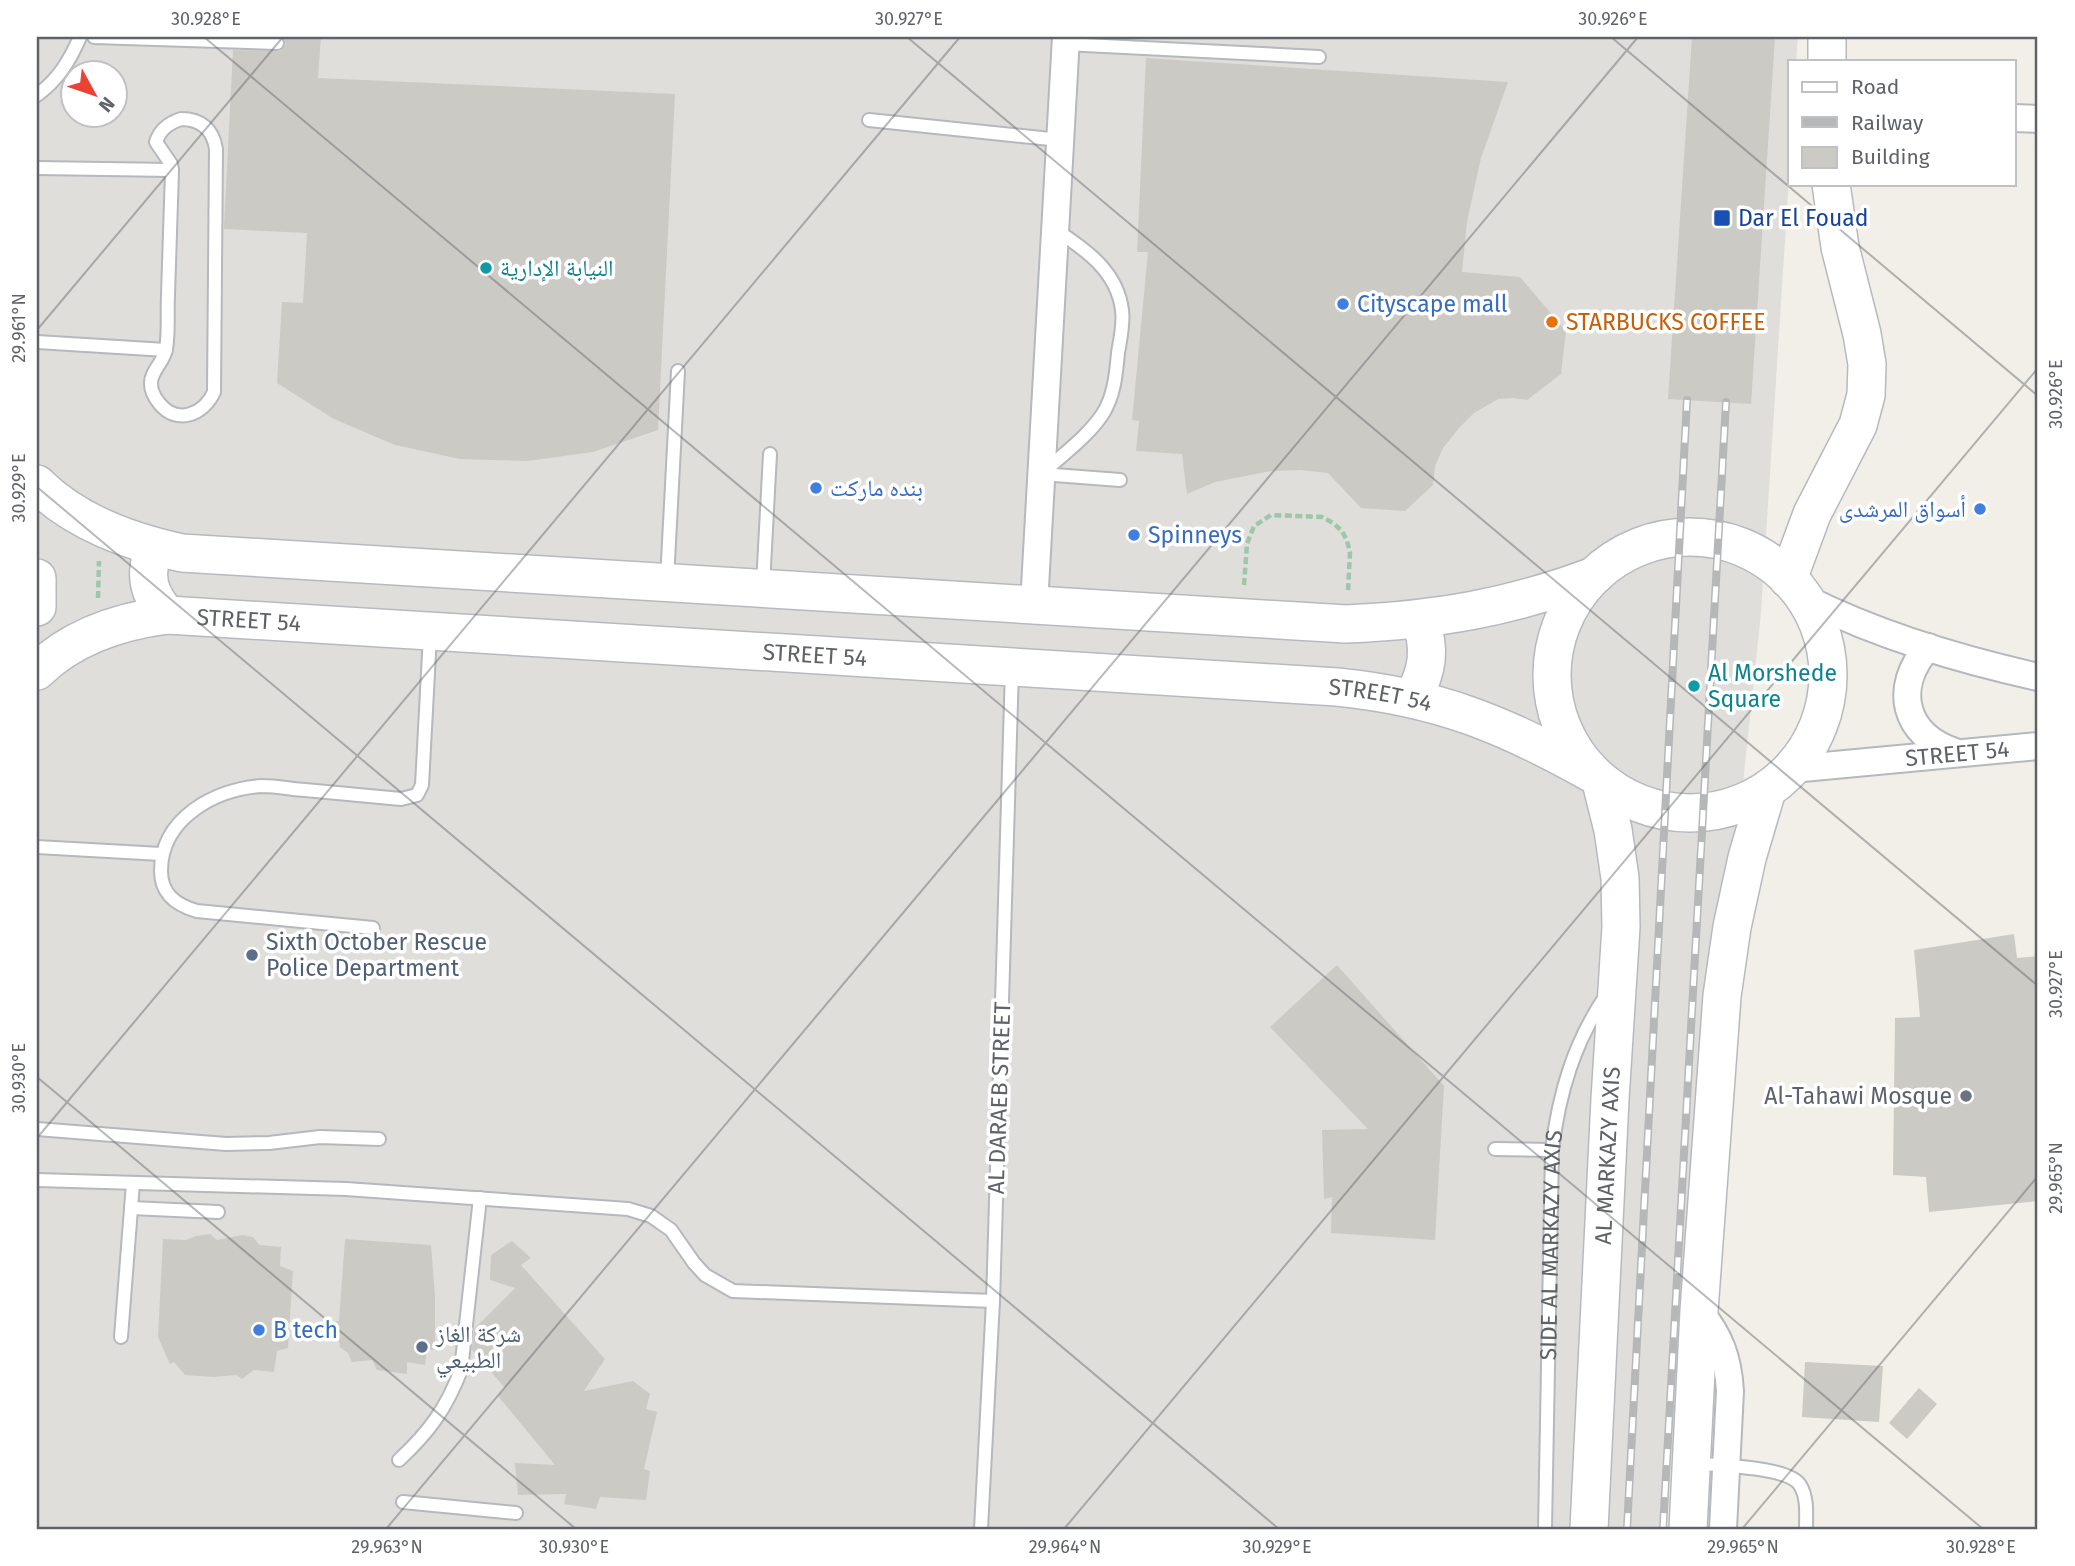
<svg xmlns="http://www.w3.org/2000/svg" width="2075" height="1566" font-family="'Fira Sans','Noto Naskh Arabic',sans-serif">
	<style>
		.industrial { fill: #e0deda; fill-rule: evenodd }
		.building { fill: #cccac5 }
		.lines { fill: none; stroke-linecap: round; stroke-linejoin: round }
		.service-casing { stroke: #b5b8bc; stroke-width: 16 }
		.minor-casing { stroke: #b5b8bc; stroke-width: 30 }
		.secondary-casing { stroke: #b6babf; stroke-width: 40 }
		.path { stroke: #9cc7a9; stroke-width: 4.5; stroke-dasharray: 7 3.5; stroke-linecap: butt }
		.service { stroke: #fff; stroke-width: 12 }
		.minor { stroke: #fff; stroke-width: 26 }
		.secondary { stroke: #fff; stroke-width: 37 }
		.rail-casing { stroke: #b6b7b8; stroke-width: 8 }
		.rail { stroke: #fff; stroke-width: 5; stroke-dasharray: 16; stroke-linecap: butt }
		.ticks { fill: none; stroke: #5f6368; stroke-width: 2; stroke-opacity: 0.45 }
		.transit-dot { fill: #1a4fb4; stroke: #fff; stroke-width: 2.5 }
		.culture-dot { fill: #0f9aa8; stroke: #fff; stroke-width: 2.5 }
		.shop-dot { fill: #3f7fe0; stroke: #fff; stroke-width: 2.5 }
		.food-dot { fill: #e8710a; stroke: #fff; stroke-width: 2.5 }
		.service-dot { fill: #5c6f8a; stroke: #fff; stroke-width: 2.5 }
		.worship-dot { fill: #6b7280; stroke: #fff; stroke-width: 2.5 }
		.labels { text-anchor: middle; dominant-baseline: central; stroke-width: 7; stroke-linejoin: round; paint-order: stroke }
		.transit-label { font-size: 23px; fill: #164399; stroke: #fff; text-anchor: start }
		.culture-label { font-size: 23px; fill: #0d838f; stroke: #fff; text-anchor: start }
		.shop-label { font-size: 23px; fill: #366cbe; stroke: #fff; text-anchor: start }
		.food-label { font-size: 23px; fill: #c56008; stroke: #fff; text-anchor: start }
		.street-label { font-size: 23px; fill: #5f6368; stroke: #fff }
		.service-label { font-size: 23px; fill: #4e5e75; stroke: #fff; text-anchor: start }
		.worship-label { font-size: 23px; fill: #5b616d; stroke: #fff; text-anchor: end }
		.neatline { fill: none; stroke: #5f6368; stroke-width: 2.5 }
		.ticks-label { font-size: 18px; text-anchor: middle; fill: #5f6368 }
	</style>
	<rect width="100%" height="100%" fill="#f1efe8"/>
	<path class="industrial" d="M37,37H1798L1796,61H1790V163L1761,613L1664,1529H37ZM74,74H116V116H74Z"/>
	<g class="building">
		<path d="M283,37H321L318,78L675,94L658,430L593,452L527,461L460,459L395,445L334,419L277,383L282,302L303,303L307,233L224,229V227L233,50L280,51L286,44Z"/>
		<path d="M1692,37H1775L1751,404L1668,399Z"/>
		<path d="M1146,58L1508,82L1481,158L1467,222L1462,272L1520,277L1566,331L1561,374L1527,400L1513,398L1498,399L1474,413L1459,428L1443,448L1435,466L1433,485L1405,511L1361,508L1328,473L1300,470L1271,471L1215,482L1187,494L1182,454L1136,451L1139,421L1132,420L1148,252H1137Z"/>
		<path d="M2014,934L2017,958L2038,956V1201L1929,1212L1926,1177L1893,1175L1895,1018L1920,1017L1914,950Z"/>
		<path d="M1337,965L1444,1086L1435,1240L1331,1233L1332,1197L1324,1199L1322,1130L1368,1129L1270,1027Z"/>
		<path d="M210,1234L217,1240L243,1235L253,1237L259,1245L281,1247L280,1266L293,1271L288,1348L277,1351L274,1372L254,1370L242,1379L236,1375L214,1377L185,1375L174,1362L170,1364L158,1337L163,1239L186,1240L196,1236Z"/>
		<path d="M345,1239L431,1245L435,1296V1350L427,1349L425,1365L407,1362V1374L377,1370L372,1360L352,1362L348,1353L340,1347L336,1321H339Z"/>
		<path d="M512,1241L531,1258L521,1265L605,1359L584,1391L633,1381L650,1394L646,1409L657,1412L644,1469L650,1471L646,1500L600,1497L596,1509L564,1504L566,1494L518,1495L515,1463L555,1465L498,1396L505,1388L472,1350L474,1329L515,1288L490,1280L491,1255Z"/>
		<path d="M1805,1362L1883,1366L1879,1422L1802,1417Z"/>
		<path d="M1919,1388L1937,1404L1907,1439L1889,1423Z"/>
	</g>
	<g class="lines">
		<g class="service-casing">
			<g id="service">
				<path d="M94,37L277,43"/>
				<path d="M1065,44L1319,57"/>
				<path d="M37,95C58,80 70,60 80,37"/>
				<path d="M181,119C201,119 213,129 216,149L214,392C204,414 177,426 159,403C155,398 151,390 151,384C150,372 164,362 166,349C169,332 167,313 168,295C169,254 171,212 172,170L171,164L156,142C160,129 169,123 181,119Z"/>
				<path d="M869,120L1060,140"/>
				<path d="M37,168L172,170"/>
				<path d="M37,342L166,350"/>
				<path d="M1044,472C1063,454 1087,437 1102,415C1114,397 1116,375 1118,353C1120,340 1124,324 1122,310C1117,271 1086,250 1056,230"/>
				<path d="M1041,474L1120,480"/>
				<path d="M667,580L678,371"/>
				<path d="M763,585L770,454"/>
				<path d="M37,847L161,854"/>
				<path d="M373,928L197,911C176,905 161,894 161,871C161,819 214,789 262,786C276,786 291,789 305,790C337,793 369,796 401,799L417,795L422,785L430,635"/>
				<path d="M37,1129L226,1144L269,1143L320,1137L379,1139"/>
				<path d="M1495,1149L1552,1150"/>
				<path d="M37,1180L346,1189L628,1209L651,1216L671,1230L694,1263L705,1275L733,1291L993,1301"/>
				<path d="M131,1208L218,1212"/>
				<path d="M121,1337L133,1183"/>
				<path d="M399,1460C429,1432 446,1409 461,1370L480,1198"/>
				<path d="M1693,1463C1716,1466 1788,1466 1800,1485C1808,1498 1806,1515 1806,1529"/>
				<path d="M403,1502L516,1513"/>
				<path d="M981,1529L993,1301L1012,669"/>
				<path id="s1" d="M1545,1529L1552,1150C1559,1093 1574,1042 1607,994"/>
			</g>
		</g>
		<g class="minor-casing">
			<g id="minor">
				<path d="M2014,118L2038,119"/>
				<path d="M1806,599C1880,636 1958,659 2038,677"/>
				<path d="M1034,605L1066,37"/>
				<path d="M1928,647C1892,688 1904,735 1955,752"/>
				<path id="s2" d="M1792,769L2038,746"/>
				<path d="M1699,1311C1720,1336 1728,1358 1730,1391L1723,1529"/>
			</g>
		</g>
		<g class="secondary-casing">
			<g id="secondary">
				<path d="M1827,61V37"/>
				<path d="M37,484C75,522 130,542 182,553L1346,624C1437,620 1508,608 1594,576"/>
				<circle cx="1690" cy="675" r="138"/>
				<path d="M155,547C143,574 148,595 168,615"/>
				<path d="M37,578V607"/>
				<path d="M1788,579L1812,514L1858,425L1866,395L1867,364L1862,334L1840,247L1831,184"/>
				<path id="s3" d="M37,671C72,637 120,621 168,615L1337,687C1437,697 1504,724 1591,773"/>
				<path d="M1412,698C1428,672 1431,648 1420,620"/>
				<path id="s4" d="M1589,1529L1610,1099L1621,927L1620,878L1613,830L1601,782"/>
				<path d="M1688,1529L1699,1311L1722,996L1732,927L1747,858L1767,790"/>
			</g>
		</g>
		<g class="path">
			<path d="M1244,585L1247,544L1254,526L1271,515L1322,517L1333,523L1342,531L1347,541L1350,552L1348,591"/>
			<path d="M98,598L99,561"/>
		</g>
		<use href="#service" class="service"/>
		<use href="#minor" class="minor"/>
		<use href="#secondary" class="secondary"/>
		<g class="rail-casing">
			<g id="rail">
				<path d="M1627,1529L1687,400"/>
				<path d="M1663,1529L1726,402"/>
			</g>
		</g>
		<use href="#rail" class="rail"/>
	</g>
	<path class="ticks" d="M204,37L1983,1529M907,37L2038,986M1611,37L2038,396M37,330L283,37M37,487L1279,1529M37,1077L576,1529M37,1138L960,37M386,1529L1638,37M1064,1529L2038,368M1742,1529L2038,1176"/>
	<rect class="transit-dot" x="1713" y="209" width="18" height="18" rx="3.5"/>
	<g class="culture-dot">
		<circle cx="486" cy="268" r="7"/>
		<circle cx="1694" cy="686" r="7"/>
	</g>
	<g class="shop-dot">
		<circle cx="1343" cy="304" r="7"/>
		<circle cx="816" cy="488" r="7"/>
		<circle cx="1980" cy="509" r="7"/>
		<circle cx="1134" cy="535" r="7"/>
		<circle cx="259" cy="1330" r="7"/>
	</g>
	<circle class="food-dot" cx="1552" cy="322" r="7"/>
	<g class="service-dot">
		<circle cx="252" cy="955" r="7"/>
		<circle cx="422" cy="1347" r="7"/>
	</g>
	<circle class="worship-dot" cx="1966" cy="1096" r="7"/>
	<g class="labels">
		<g class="transit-label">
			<text x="1738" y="218">Dar El Fouad</text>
		</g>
		<g class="culture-label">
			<text x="500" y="268">النيابة الإدارية</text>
			<text x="1708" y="673">Al Morshede<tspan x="1708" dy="26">Square</tspan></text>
		</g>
		<g class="shop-label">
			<text x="1357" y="304">Cityscape mall</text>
			<text x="830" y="488">بنده ماركت</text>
			<text x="1966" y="509" text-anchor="end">أسواق المرشدى</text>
			<text x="1148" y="535">Spinneys</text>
			<text x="273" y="1330">B tech</text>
		</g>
		<g class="food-label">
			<text x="1566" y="322">STARBUCKS COFFEE</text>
		</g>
		<g class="street-label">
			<text stroke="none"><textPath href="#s3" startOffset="226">STREET 54</textPath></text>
			<text stroke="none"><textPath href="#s3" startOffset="793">STREET 54</textPath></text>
			<text stroke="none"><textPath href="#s3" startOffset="1360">STREET 54</textPath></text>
			<text stroke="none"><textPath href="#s2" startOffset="166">STREET 54</textPath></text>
			<text transform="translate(999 1098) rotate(-88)">AL DARAEB STREET</text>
			<text stroke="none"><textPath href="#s4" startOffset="374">AL MARKAZY AXIS</textPath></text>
			<text stroke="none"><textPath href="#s1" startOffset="284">SIDE AL MARKAZY AXIS</textPath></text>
		</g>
		<g class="service-label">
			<text x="266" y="942">Sixth October Rescue<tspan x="266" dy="26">Police Department</tspan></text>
			<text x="436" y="1334">شركة الغاز<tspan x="436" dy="26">الطبيعي</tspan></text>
		</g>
		<g class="worship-label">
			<text x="1952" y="1096">Al-Tahawi Mosque</text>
		</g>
	</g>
	<rect width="2075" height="1566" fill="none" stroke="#ffffff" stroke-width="77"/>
	<rect x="1788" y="60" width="228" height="126" fill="#ffffff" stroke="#bfc1c3" stroke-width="2"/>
	<rect x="1802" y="82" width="35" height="10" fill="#ffffff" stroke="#bfc1c3" stroke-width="2"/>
	<text x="1851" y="94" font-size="21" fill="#5f6368">Road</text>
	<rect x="1802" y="117" width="35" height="10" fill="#b6b7b8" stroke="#bfc1c3" stroke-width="2"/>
	<text x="1851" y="130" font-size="21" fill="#5f6368">Railway</text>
	<rect x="1802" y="147" width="35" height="21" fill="#cccac5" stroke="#bfc1c3" stroke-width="2"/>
	<text x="1851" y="164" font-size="21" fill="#5f6368">Building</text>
	<g transform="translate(94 94) rotate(130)"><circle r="33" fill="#ffffff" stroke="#bfc1c3" stroke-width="2"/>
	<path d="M0-5L12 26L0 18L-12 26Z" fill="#ea4335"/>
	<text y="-10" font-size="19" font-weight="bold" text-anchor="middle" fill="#5f6368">N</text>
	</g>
	<rect x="38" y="38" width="1998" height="1490" class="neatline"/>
	<g class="ticks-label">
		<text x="206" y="25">30.928°E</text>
		<text x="909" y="25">30.927°E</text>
		<text x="1613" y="25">30.926°E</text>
		<text transform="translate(19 328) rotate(-90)" y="6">29.961°N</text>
		<text transform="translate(2056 394) rotate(-90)" y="6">30.926°E</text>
		<text transform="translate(19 488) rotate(-90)" y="6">30.929°E</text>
		<text transform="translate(2056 984) rotate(-90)" y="6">30.927°E</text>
		<text transform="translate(19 1078) rotate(-90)" y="6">30.930°E</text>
		<text transform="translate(2056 1178) rotate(-90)" y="6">29.965°N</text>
		<text x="387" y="1553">29.963°N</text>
		<text x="574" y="1553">30.930°E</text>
		<text x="1065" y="1553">29.964°N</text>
		<text x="1277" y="1553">30.929°E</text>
		<text x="1743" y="1553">29.965°N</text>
		<text x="1981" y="1553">30.928°E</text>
	</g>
</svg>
